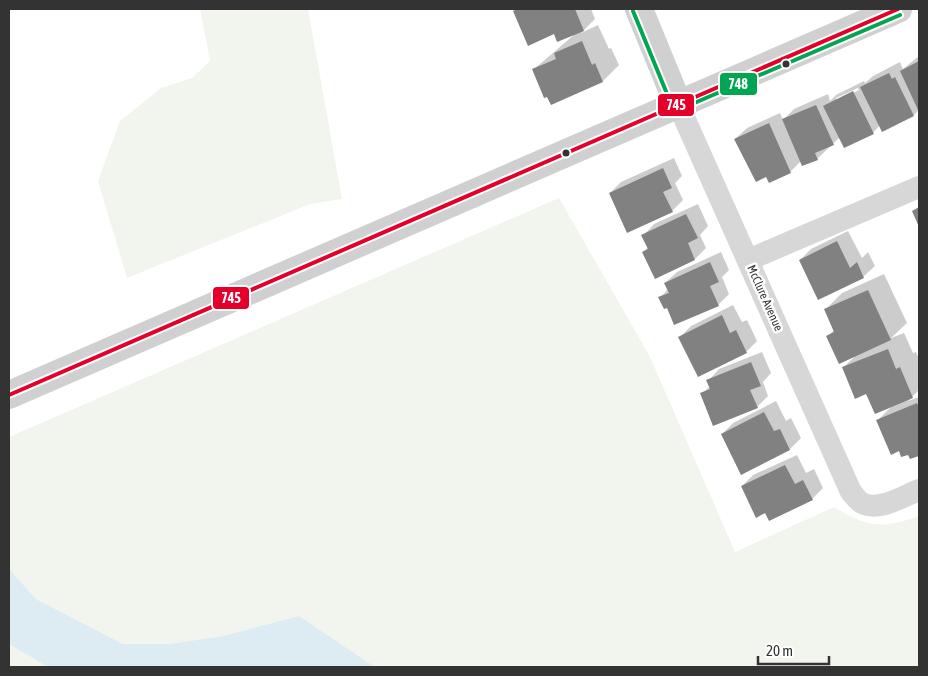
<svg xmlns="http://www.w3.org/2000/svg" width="928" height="676" font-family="'Asap Condensed',sans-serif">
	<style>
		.green { fill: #f1f5ed }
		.water { fill: #ddebf3 }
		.shadow { fill: #0003; fill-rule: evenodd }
		.building { fill: #818181 }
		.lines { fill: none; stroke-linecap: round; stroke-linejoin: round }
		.street { stroke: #d7d7d7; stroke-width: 22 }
		.secondary { stroke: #d0d0d0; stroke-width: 28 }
		.bus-1-casing { stroke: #fff; stroke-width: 8 }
		.bus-2-casing { stroke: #fff; stroke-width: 8 }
		.bus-1 { stroke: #e4002b; stroke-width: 4 }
		.bus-2 { stroke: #00a651; stroke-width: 4 }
		.bus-dot { fill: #333; stroke: #fff; stroke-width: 2 }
		.labels { text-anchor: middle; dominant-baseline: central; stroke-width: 5; stroke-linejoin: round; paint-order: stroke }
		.street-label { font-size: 12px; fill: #333; stroke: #fff }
		.line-badge { stroke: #fff; stroke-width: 2 }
		.badge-label { font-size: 14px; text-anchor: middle; font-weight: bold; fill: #fff }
	</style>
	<rect width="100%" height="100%" fill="#fff"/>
	<g class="green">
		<path d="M200,9H308L342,199L310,204L127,278L98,181L120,121L161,88L192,78L210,61Z"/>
		<path d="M559,198L650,357L735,552L834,507C869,528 881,529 919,516V667H375L299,616L223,636L169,644H123L36,599L9,569V437Z"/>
		<path d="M9,644L48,667H9Z"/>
	</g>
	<path class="water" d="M9,569L36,599L123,644H169L223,636L299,616L375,667H48L9,644Z"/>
	<g class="shadow">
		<path d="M517,9H591L595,19L581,33L598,25L609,49L611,48L619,65L603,81L551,104L533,70L575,34L555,33L514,11Z"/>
		<path d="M919,56V110L914,115L880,125L873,133L840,137L817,159L801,161L790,172L767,176L735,139L747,128L780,113L783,120L794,109L828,94L830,101L836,95L864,81L865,83L873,76L900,62L903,69ZM858,88L859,90L836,101V98Z"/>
		<path d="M674,158L682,176L675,183L683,200L672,211L610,193L621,182Z"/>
		<path d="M698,204L708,226L700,235L706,248L695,259L643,252L648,247L643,236L654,224Z"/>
		<path d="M848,231L862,258L868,252L875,266L863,277L800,260L811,249Z"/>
		<path d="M721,252L729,270L722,277L729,294L718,305L668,306L660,298L668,289L665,283L677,272Z"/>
		<path d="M884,274L907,323L891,338L904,333L913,353L916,352L919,359V390L908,401L919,397V454L910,458L908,453L900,450L878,420L892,406L867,393L843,368L856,355L828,336L834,330L825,310L842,293Z"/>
		<path d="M733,305L742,322L747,320L757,341L746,352L680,337L691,326Z"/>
		<path d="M762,352L771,373L763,382L768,396L757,407L702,394L710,386L708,381L719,369Z"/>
		<path d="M776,401L786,421L791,418L801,438L790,449L742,473L722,434L733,423Z"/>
		<path d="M797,455L806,473L814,469L823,488L812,499L766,512L742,486L753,475Z"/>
	</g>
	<g class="building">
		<path d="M517,9H575L584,31L557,42L554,34L528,46L513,11Z"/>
		<path d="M582,41L592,65L595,63L603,82L551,105L547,97L544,98L532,69L556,59L554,53Z"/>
		<path d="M919,61V112L900,71Z"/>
		<path d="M889,73L892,79L895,77L914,116L882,132L860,87Z"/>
		<path d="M853,91L874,134L844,148L823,106Z"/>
		<path d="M816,105L834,145L815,153L818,160L802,166L782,119Z"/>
		<path d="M769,123L791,173L769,183L766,177L756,182L734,139Z"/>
		<path d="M663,168L672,188L663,192L673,212L627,233L609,193Z"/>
		<path d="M919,207V227L912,211Z"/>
		<path d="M686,214L698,238L688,243L695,260L655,279L642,252L648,249L641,235Z"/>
		<path d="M837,241L850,268L857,262L864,278L818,300L799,260Z"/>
		<path d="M710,262L719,282L710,286L719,306L674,325L667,308L664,309L658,297L669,293L664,283Z"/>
		<path d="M868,290L891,340L839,364L826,336L834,332L824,309Z"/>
		<path d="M722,315L730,333L736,330L747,353L698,377L678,337Z"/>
		<path d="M888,349L896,369L900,367L913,398L875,414L866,394L855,399L842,367Z"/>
		<path d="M751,362L761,386L750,390L758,408L713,426L700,393L710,389L706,380Z"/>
		<path d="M917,403L919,408V456L910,459L908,455L901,457L899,451L891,455L876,420Z"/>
		<path d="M764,412L774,431L780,429L790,450L741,475L721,434Z"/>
		<path d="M785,465L795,484L803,480L813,500L769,521L765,513L756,518L741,486Z"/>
	</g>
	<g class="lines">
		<g class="street">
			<path d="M678,104L851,492C854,495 858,501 862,503C878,512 904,496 919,490"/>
			<path d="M748,260L919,187"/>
		</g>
		<g class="secondary">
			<path d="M639,9L678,104"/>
			<path d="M9,395L898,9"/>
		</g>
		<g class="bus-1-casing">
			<path id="bus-1" d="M9,395L898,9"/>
		</g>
		<g class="bus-2-casing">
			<path id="bus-2" d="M633,11L672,106L678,110L900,15"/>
		</g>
		<use href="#bus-1" class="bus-1"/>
		<use href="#bus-2" class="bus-2"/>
	</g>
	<g class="bus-dot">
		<circle cx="786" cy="64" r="4.5"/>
		<circle cx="566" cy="153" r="4.5"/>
	</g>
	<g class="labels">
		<g class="street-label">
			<text transform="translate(765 298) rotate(66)">McClure Avenue</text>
		</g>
	</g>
	<g class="line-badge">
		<rect x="719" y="72" width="39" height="24" rx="5" fill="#00a651"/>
		<rect x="657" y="93" width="38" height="24" rx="5" fill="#e4002b"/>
		<rect x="212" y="286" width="38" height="24" rx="5" fill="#e4002b"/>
	</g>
	<g class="badge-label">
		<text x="738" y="89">748</text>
		<text x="676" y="110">745</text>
		<text x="231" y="303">745</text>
	</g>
	<rect width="928" height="676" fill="none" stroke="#333333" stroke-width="20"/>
	<path d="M758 656v8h71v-8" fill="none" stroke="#333333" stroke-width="2.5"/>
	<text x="766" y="656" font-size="15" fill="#333333" stroke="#ffffff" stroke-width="4" paint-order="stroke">20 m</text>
</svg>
